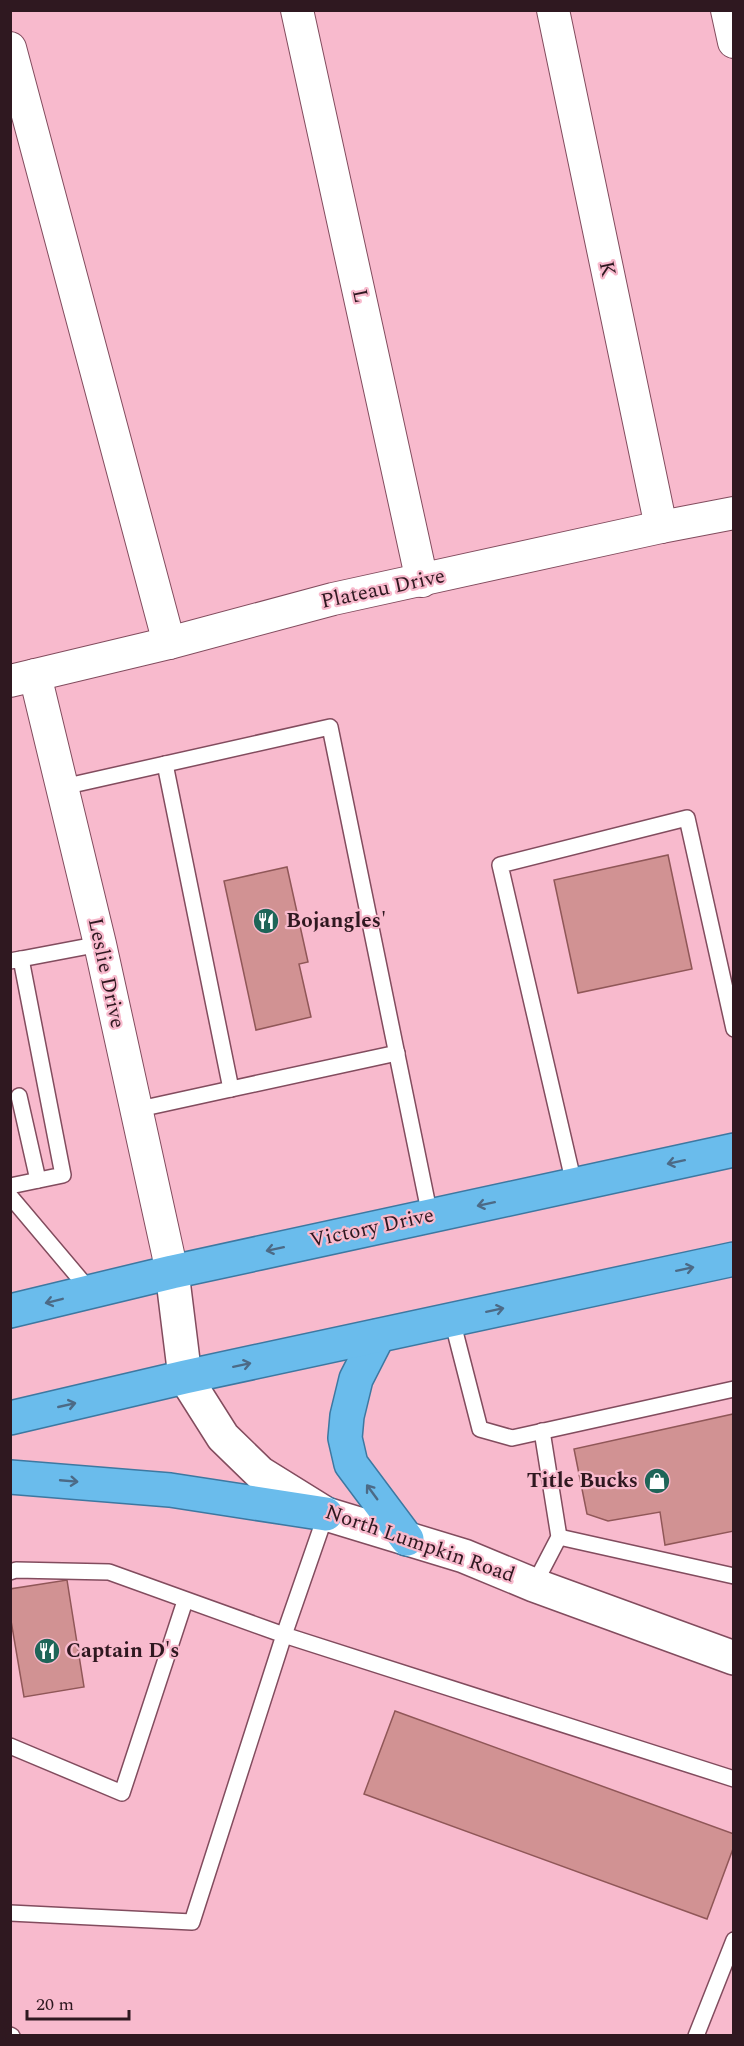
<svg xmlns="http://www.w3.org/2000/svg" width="744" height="2046" font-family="Spectral,serif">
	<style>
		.building { fill: #d19293; stroke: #905758; stroke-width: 1.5 }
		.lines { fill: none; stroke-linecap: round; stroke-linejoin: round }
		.service-casing { stroke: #824c5e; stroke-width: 18 }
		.minor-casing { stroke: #824c5e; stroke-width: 34 }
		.tertiary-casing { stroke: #824c5e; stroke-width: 36 }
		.trunk-casing { stroke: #3d78a1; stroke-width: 36 }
		.service { stroke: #fff; stroke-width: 15 }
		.minor { stroke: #fff; stroke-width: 32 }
		.tertiary { stroke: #fff; stroke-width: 33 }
		.trunk { stroke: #6abcec; stroke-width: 33 }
		.oneway { stroke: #4c6a86 }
		.labels { text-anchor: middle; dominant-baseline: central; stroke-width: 4.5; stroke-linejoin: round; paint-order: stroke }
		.street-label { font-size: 21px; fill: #2f1820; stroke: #f8bacd }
		.poi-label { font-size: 21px; font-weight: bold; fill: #2f1820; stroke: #f8bacd; text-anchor: start }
	</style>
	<rect width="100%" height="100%" fill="#f8bacd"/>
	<g class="building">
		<path d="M668,855L692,969L578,993L554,880Z"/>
		<path d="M287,867L308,962L299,964L311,1017L256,1030L224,881Z"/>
		<path d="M733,1414L734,1531L665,1545L660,1512L608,1521L587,1514L574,1449Z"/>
		<path d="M67,1580L84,1687L24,1697L10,1615V1589Z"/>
		<path d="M395,1711L734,1834V1846L707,1919L364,1794Z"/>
	</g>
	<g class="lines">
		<g class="service-casing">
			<g id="service">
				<path d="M63,787L330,727L430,1216"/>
				<path d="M21,959L100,944"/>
				<path d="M10,961L21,959L63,1175L10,1186"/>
				<path d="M231,1089L397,1053"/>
				<path d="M19,1096L38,1180"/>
				<path d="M135,1110L231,1089L165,764"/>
				<path d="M574,1184L500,865L687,818L734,1029"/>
				<path d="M10,1196L91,1292"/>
				<path d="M452,1320L480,1429L512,1438L734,1389"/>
				<path d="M326,1514L284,1635L734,1779"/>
				<path d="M559,1537L734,1576"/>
				<path d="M10,1572L16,1570L109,1572L284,1635L192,1922L10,1913"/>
				<path d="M534,1585L559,1537L542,1431"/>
				<path d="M10,1746L122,1793L185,1601"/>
				<path d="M10,2035L12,2036"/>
				<path d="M696,2036L734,1940"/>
			</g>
		</g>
		<g class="minor-casing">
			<g id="minor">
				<path d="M297,10L422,581"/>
				<path d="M553,10L661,527"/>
				<path d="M727,10L734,42"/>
				<path d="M10,48L169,643"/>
				<path d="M35,675L100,944L172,1272"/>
				<path d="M10,681L169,643L333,599L661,527L734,513"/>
			</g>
		</g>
		<g class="tertiary-casing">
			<path id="tertiary" d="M172,1272L185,1377L223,1437L260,1473L326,1514L464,1556L534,1585L734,1658"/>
		</g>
		<g class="trunk-casing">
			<g id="trunk">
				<path d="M10,1311L172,1272L734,1150"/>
				<path d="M378,1336L356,1379L347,1416L345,1438L351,1464L407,1539"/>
				<path d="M10,1418L185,1377L734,1259"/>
				<path d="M10,1477L170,1490L326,1514"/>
			</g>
		</g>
		<use href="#service" class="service"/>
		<use href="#minor" class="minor"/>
		<use href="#tertiary" class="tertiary"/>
		<use href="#trunk" class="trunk"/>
	</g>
	<defs><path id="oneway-shaft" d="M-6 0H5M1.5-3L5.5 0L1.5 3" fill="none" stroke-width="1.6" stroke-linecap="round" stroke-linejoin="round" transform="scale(1.5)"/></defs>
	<g class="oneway">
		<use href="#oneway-shaft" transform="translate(676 1162) rotate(168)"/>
		<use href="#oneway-shaft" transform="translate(486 1204) rotate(168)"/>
		<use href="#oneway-shaft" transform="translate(275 1249) rotate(168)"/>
		<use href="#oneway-shaft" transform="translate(685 1269) rotate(-12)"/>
		<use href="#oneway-shaft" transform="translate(54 1301) rotate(166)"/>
		<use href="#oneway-shaft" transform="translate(495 1310) rotate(-12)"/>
		<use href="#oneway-shaft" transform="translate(242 1365) rotate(-12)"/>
		<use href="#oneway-shaft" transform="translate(67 1405) rotate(-13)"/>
		<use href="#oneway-shaft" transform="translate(69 1481) rotate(5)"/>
		<use href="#oneway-shaft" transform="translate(372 1492) rotate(-126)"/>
	</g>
	<defs>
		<g id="restaurant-disc" transform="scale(1.35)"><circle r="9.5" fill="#1e6558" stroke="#f8bacd"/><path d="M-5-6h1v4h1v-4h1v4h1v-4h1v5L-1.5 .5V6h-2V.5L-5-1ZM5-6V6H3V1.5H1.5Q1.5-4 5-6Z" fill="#fff"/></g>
		<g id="shop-disc" transform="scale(1.35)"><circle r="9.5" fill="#1e6558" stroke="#f8bacd"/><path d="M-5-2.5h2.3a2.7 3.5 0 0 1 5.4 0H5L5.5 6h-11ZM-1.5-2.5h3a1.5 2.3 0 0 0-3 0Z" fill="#fff"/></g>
	</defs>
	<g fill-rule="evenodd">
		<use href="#restaurant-disc" x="266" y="921"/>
		<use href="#shop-disc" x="657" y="1481"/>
		<use href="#restaurant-disc" x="47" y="1651"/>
	</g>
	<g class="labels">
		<g class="street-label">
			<text transform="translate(607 269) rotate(78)">K</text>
			<text transform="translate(360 296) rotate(78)">L</text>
			<text transform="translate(383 589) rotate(-12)">Plateau Drive</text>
			<text transform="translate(106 973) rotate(78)">Leslie Drive</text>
			<text transform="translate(372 1228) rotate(-12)">Victory Drive</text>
			<text transform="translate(420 1544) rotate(19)">North Lumpkin Road</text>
		</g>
		<g class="poi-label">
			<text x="286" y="921">Bojangles'</text>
			<text x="638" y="1481" text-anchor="end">Title Bucks</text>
			<text x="66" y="1651">Captain D's</text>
		</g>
	</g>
	<rect width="744" height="2046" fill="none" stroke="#2f1820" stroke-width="24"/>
	<path d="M27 2010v9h102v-9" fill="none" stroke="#2f1820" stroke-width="3"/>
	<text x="36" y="2010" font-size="18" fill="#2f1820" stroke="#f8bacd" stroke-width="4.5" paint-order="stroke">20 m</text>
</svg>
